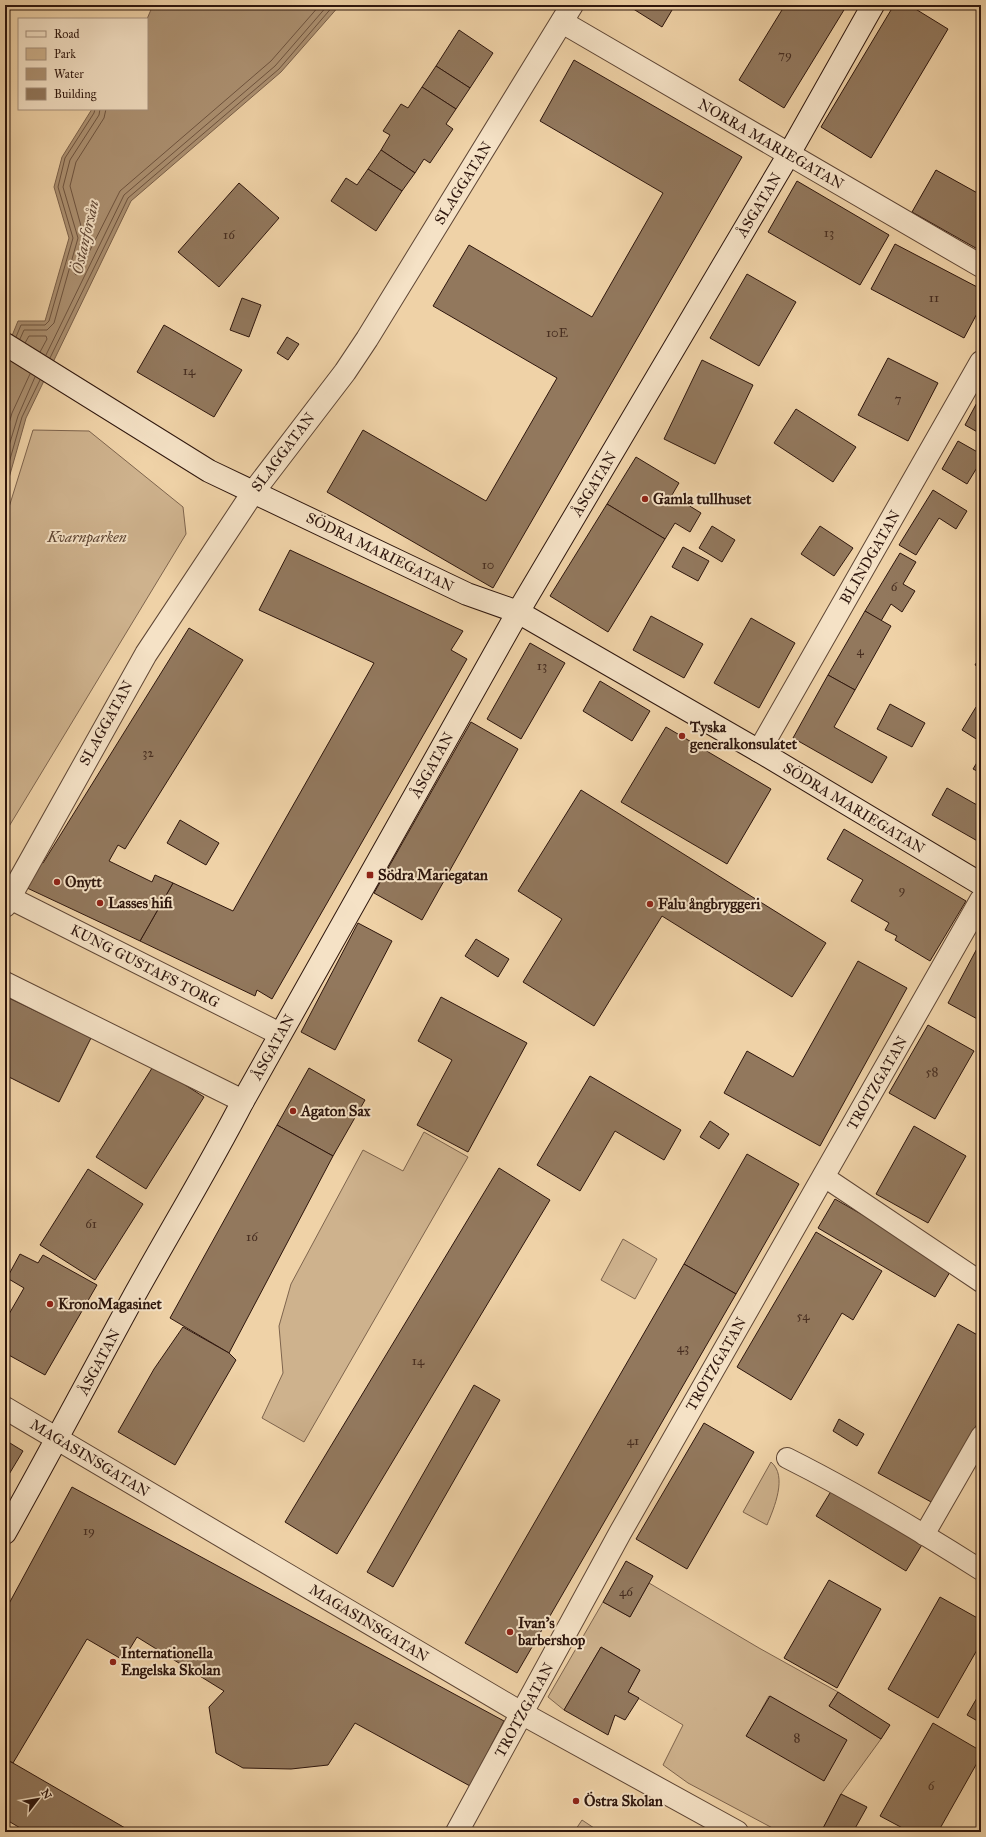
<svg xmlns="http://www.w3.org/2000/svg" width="986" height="1837" font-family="'IM FELL Great Primer',serif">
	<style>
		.green { fill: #ceb28d; stroke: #7e644d; fill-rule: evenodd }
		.water { fill: #ad9273; stroke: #7a604a }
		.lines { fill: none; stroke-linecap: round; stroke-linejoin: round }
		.shore { stroke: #6e5440; stroke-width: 1 }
		.building { fill: #92785d; stroke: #2e160d }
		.lane-casing { stroke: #5e4534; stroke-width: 22 }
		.street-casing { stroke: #5e4534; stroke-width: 24 }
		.secondary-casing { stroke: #2e160d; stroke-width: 24 }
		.lane { stroke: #f5e2c6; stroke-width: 20 }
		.street { stroke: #f5e2c6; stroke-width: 22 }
		.secondary { stroke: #f5e2c6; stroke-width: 22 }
		.poi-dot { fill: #8f2418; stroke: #f5e2c6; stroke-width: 1.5 }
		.labels { text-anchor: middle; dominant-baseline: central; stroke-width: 4; stroke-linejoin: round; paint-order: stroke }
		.number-label { font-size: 13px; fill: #472e21 }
		.street-label { font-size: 15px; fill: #2e160d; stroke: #f5e2c6 }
		.poi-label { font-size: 15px; font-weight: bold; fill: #2e160d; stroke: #f5e2c6; text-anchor: start }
		.park-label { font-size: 15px; font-style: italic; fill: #5e4533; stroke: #f5e2c6 }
		.water-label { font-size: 16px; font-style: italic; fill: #614836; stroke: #f5e2c6 }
	</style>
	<rect width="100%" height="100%" fill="#efd2a7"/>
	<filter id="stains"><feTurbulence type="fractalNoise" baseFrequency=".005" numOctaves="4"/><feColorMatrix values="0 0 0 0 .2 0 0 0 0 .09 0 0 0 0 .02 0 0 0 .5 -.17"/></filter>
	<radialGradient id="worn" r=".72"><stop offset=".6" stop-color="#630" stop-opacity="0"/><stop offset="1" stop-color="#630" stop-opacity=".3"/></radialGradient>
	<g class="green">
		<path d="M33,430L89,431L183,507L186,534L5,833V520Z"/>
		<path d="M424,1132L468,1157L304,1442L262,1418L283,1373L279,1326L291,1284L363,1150L403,1171Z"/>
		<path d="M623,1239L657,1259L635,1299L601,1280Z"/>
		<path d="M771,1462C788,1476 774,1508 767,1525L743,1512Z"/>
		<path d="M649,1583L759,1648L838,1692L829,1706L881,1739L841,1794L821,1832H780L688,1783L663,1765L683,1725L628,1692L640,1670L601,1647L564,1710L548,1697L603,1602L630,1617ZM769,1696L846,1740L747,1736Z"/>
		<path d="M582,1820L600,1832H574Z"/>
	</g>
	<path class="water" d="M153,5H340L281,72L131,201L26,418L5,492V353L18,321H45L69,238L54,187L62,157L92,109H147V19Z"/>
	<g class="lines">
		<g class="shore">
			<path d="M106,109L104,118L76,162L70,186L84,237L74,273L76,275L78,274L120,191L271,61L320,5"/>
			<path d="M16,337L21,325H45L49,321L73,238L58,187L65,158L94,113L95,109"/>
			<path d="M20,339L24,330H47L54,323L78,238L63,187L70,160L99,115L100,109"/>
			<path d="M25,343L29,336H46L47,339L40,352"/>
			<path d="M46,355L124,195L275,66L328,5"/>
			<path d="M50,358L128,198L279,69L334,5"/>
			<path d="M5,437L12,413L30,374"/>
			<path d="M5,459L18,416L35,377"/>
			<path d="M5,477L22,417L40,380"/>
		</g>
	</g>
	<g class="building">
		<path d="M627,5H675L662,27Z"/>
		<path d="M785,5H847L784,108L739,80Z"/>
		<path d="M894,5H909L948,29L871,158L821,127Z"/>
		<path d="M459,30L493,53L470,88L436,66Z"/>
		<path d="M574,60L742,157L493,588L327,492L363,430L486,501L557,378L433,306L469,245L592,317L663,193L540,121Z"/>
		<path d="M436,66L470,88L456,109L422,87Z"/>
		<path d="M422,87L456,109L446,124L453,129L430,163L424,159L415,173L381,150L390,135L383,131L401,104L408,108Z"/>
		<path d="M381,150L415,173L402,191L368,169Z"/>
		<path d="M368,169L402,191L376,231L331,201L346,178L357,185Z"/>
		<path d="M936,170L981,195V251L912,212Z"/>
		<path d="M797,181L889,235L860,285L768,232Z"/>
		<path d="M239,183L279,218L219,287L178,252Z"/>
		<path d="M895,244L981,289V306L964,338L871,289Z"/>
		<path d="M747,274L796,302L759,366L710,338Z"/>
		<path d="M242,298L261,305L249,337L230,330Z"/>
		<path d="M164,325L242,370L214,417L137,372Z"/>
		<path d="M287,337L299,344L288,360L277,353Z"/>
		<path d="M888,358L938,383L908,441L858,415Z"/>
		<path d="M702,360L753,385L715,464L664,439Z"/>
		<path d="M981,395V434L965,425Z"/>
		<path d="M796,409L856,447L833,482L774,443Z"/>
		<path d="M958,441L981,454V461L967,484L942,469Z"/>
		<path d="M636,457L679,483L672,495L701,513L690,532L675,523L665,539L607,504Z"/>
		<path d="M933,490L967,511L956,529L939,518L916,555L899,545Z"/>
		<path d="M607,504L665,539L608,632L550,596Z"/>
		<path d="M712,526L735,540L722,562L699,548Z"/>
		<path d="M820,526L853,548L834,576L801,554Z"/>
		<path d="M683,547L709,561L698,581L672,567Z"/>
		<path d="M290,550L463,631L451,650L467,659L272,999L257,990L255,996L140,941L173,883L233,911L374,663L259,610Z"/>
		<path d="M900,553L916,562L903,584L915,591L902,612L891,604L881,621L865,611Z"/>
		<path d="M865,611L891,626L855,690L828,675Z"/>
		<path d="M651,616L703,644L684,678L633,650Z"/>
		<path d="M751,618L795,643L759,708L714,683Z"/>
		<path d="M189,628L243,660L125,849L118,845L109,861L152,882L155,875L173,883L140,941L25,887L40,861L43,863Z"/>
		<path d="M530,643L565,663L521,739L487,719Z"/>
		<path d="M981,655V668L975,665Z"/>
		<path d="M828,675L855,690L834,727L887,757L872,783L793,738Z"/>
		<path d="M600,681L650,711L632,741L583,711Z"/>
		<path d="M890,704L925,723L912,747L877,729Z"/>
		<path d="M976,707L981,710V742L962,730Z"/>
		<path d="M471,722L518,749L422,920L374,893Z"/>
		<path d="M666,727L771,789L727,864L621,802Z"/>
		<path d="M981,756V773L973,769Z"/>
		<path d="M947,788L977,805L981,798V843L932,815Z"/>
		<path d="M581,790L826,943L792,997L662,916L594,1026L523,982L562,919L518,891Z"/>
		<path d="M180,820L219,843L206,865L167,843Z"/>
		<path d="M844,829L966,901L930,961L895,940L897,936L885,930L889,923L851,901L863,880L827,859Z"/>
		<path d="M358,923L392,941L335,1050L301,1032Z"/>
		<path d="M476,939L509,959L498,977L465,956Z"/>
		<path d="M981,941V1021L948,1003Z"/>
		<path d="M858,961L907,988L820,1146L724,1093L747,1051L793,1077Z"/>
		<path d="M5,996L91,1038L59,1102L5,1075Z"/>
		<path d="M441,997L527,1043L468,1152L417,1125L452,1060L418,1041Z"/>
		<path d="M928,1025L974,1051L935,1119L889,1093Z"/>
		<path d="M154,1065L204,1097L146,1189L96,1157Z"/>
		<path d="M309,1068L365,1100L333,1156L277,1125Z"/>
		<path d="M590,1076L681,1130L664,1160L615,1131L580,1191L537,1165Z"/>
		<path d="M710,1121L729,1134L719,1149L700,1137Z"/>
		<path d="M277,1125L333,1156L229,1353L170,1318Z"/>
		<path d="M914,1126L966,1156L928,1223L876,1194Z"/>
		<path d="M747,1154L799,1184L736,1294L684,1264Z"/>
		<path d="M499,1168L550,1200L337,1554L285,1522Z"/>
		<path d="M88,1169L143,1204L95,1280L40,1245Z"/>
		<path d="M835,1199L953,1267L935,1297L818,1228Z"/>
		<path d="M816,1232L882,1271L853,1320L842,1313L791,1400L737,1367Z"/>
		<path d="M20,1254L38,1263L43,1255L97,1285L45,1375L5,1353V1321L24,1288L7,1278Z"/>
		<path d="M684,1264L736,1294L517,1673L465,1643Z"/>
		<path d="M958,1324L981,1337V1417L933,1503L878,1473Z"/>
		<path d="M183,1327L229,1353L236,1360L175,1465L118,1432L154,1369Z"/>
		<path d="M474,1385L500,1400L393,1587L367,1572Z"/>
		<path d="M839,1419L864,1434L857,1446L833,1431Z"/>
		<path d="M704,1423L754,1452L687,1569L636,1539Z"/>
		<path d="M5,1440L23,1451L5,1481Z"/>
		<path d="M72,1487L504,1721L470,1786L355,1723L328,1765L291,1769L243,1768L216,1753L209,1707L224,1691L137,1637L123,1660L87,1639L13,1763L5,1759V1611Z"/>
		<path d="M833,1488L923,1543L906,1571L816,1516Z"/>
		<path d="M626,1561L653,1576L630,1617L603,1602Z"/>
		<path d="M829,1580L881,1609L837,1688L784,1658Z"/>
		<path d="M940,1597L981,1620V1643L938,1718L888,1689Z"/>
		<path d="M601,1647L640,1670L628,1692L639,1698L625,1720L615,1715L608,1735L564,1710Z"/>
		<path d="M981,1691V1723L967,1715Z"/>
		<path d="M838,1692L890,1725L881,1739L829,1706Z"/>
		<path d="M770,1696L847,1740L824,1781L746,1736Z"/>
		<path d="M933,1723L981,1751V1756L938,1832H910L880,1816Z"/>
		<path d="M5,1759L13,1763L132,1832H27L5,1819Z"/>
		<path d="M841,1794L867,1807L853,1832H821Z"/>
	</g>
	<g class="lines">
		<g class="lane-casing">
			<g id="lane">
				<path d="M823,1176L981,1282"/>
				<path d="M787,1458C853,1491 918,1530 981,1570"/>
				<path d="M924,1535L981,1436"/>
			</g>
		</g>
		<g class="street-casing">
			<g id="street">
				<path d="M562,22L981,266"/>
				<path d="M759,751L981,362"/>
				<path d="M10,898L280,1034"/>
				<path d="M5,906L146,654L254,491L345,372L367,339L572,5"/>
				<path d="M5,983L243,1101"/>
				<path d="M5,1408L523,1714L737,1832"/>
				<path d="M457,1832L620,1533L981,900"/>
			</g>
		</g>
		<g class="secondary-casing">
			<g id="secondary">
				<path d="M5,344L209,471L467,594L518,612L759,751L981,884"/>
				<path d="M5,1533C49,1454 91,1375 134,1296C170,1231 209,1167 243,1101L518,612L789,154L873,5"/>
			</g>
		</g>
		<use href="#lane" class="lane"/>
		<use href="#street" class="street"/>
		<use href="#secondary" class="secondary"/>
	</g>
	<g class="poi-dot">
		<circle cx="645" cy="499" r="4"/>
		<circle cx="682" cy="736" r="4"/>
		<rect x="366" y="871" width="8" height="8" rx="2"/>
		<circle cx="57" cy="882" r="4"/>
		<circle cx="100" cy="903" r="4"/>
		<circle cx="650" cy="904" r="4"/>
		<circle cx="293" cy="1111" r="4"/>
		<circle cx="50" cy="1304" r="4"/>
		<circle cx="510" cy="1632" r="4"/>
		<circle cx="113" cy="1662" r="4"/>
		<circle cx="576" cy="1801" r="4"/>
	</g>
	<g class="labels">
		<g class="number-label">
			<text x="785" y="55">79</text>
			<text x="829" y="233">13</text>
			<text x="229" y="235">16</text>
			<text x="934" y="298">11</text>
			<text x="557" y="333">10E</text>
			<text x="189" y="371">14</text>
			<text x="898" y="399">7</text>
			<text x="488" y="565">10</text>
			<text x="894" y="587">6</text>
			<text x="860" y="651">4</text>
			<text x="542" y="666">13</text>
			<text x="148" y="753">32</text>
			<text x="902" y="890">9</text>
			<text x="932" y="1072">58</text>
			<text x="91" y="1224">61</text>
			<text x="252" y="1237">16</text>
			<text x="803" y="1316">54</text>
			<text x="683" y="1348">43</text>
			<text x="418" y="1361">14</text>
			<text x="633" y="1441">41</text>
			<text x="89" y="1531">19</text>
			<text x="626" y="1592">46</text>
			<text x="797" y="1738">8</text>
			<text x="931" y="1786">6</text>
		</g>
		<g class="street-label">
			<text transform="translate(771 144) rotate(30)">NORRA MARIEGATAN</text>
			<text transform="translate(463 183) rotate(-58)">SLAGGATAN</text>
			<text transform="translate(759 205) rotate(-59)">ÅSGATAN</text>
			<text transform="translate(283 452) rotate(-53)">SLAGGATAN</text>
			<text transform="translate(594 484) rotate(-59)">ÅSGATAN</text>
			<text transform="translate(380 552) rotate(26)">SÖDRA MARIEGATAN</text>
			<text transform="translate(870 557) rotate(-60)">BLINDGATAN</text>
			<text transform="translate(106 723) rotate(-61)">SLAGGATAN</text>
			<text transform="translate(432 765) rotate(-61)">ÅSGATAN</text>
			<text transform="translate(854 808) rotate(31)">SÖDRA MARIEGATAN</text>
			<text transform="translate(145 966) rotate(27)">KUNG GUSTAFS TORG</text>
			<text transform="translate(273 1047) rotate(-61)">ÅSGATAN</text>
			<text transform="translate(877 1083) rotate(-60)">TROTZGATAN</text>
			<text transform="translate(99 1362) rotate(-62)">ÅSGATAN</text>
			<text transform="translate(716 1364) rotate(-60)">TROTZGATAN</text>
			<text transform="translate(90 1458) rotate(31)">MAGASINSGATAN</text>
			<text transform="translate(369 1623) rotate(31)">MAGASINSGATAN</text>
			<text transform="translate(524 1710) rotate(-61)">TROTZGATAN</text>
		</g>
		<g class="poi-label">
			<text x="653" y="499">Gamla tullhuset</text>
			<text x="690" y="727">Tyska<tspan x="690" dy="17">generalkonsulatet</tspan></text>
			<text x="378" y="875">Södra Mariegatan</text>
			<text x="65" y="882">Onytt</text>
			<text x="108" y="903">Lasses hifi</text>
			<text x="658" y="904">Falu ångbryggeri</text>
			<text x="301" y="1111">Agaton Sax</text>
			<text x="58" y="1304">KronoMagasinet</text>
			<text x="518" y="1623">Ivan's<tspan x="518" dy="17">barbershop</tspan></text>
			<text x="121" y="1653">Internationella<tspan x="121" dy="17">Engelska Skolan</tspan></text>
			<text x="584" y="1801">Östra Skolan</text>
		</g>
		<g class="park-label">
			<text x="87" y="537">Kvarnparken</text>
		</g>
		<g class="water-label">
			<text transform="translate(85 237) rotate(-77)">Östanforsån</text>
		</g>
	</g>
	<rect width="986" height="1837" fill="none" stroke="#efd2a7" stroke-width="20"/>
	<rect x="6" y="6" width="974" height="1825" fill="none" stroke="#2e160d" stroke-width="2"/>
	<rect x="10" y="10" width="966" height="1817" fill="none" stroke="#2e160d"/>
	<rect x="18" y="18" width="130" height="92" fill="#f5e2c6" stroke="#a5907c"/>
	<rect x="26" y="31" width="20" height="6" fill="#f5e2c6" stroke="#a5907c"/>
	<text x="54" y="38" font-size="12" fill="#2e160d">Road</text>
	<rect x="26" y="48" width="20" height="12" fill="#ceb28d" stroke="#a5907c"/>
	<text x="54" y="58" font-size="12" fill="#2e160d">Park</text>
	<rect x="26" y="68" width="20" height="12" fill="#ad9273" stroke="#a5907c"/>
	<text x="54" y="78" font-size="12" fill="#2e160d">Water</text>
	<rect x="26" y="88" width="20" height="12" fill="#92785d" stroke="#a5907c"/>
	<text x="54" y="98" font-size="12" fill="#2e160d">Building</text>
	<g transform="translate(38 1799) rotate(59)" stroke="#f5e2c6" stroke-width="3" paint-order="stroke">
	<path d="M0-3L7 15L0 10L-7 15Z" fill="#2e160d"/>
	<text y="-6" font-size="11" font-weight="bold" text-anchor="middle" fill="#2e160d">N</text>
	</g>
	<rect width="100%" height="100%" filter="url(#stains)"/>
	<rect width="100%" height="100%" fill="url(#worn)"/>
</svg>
